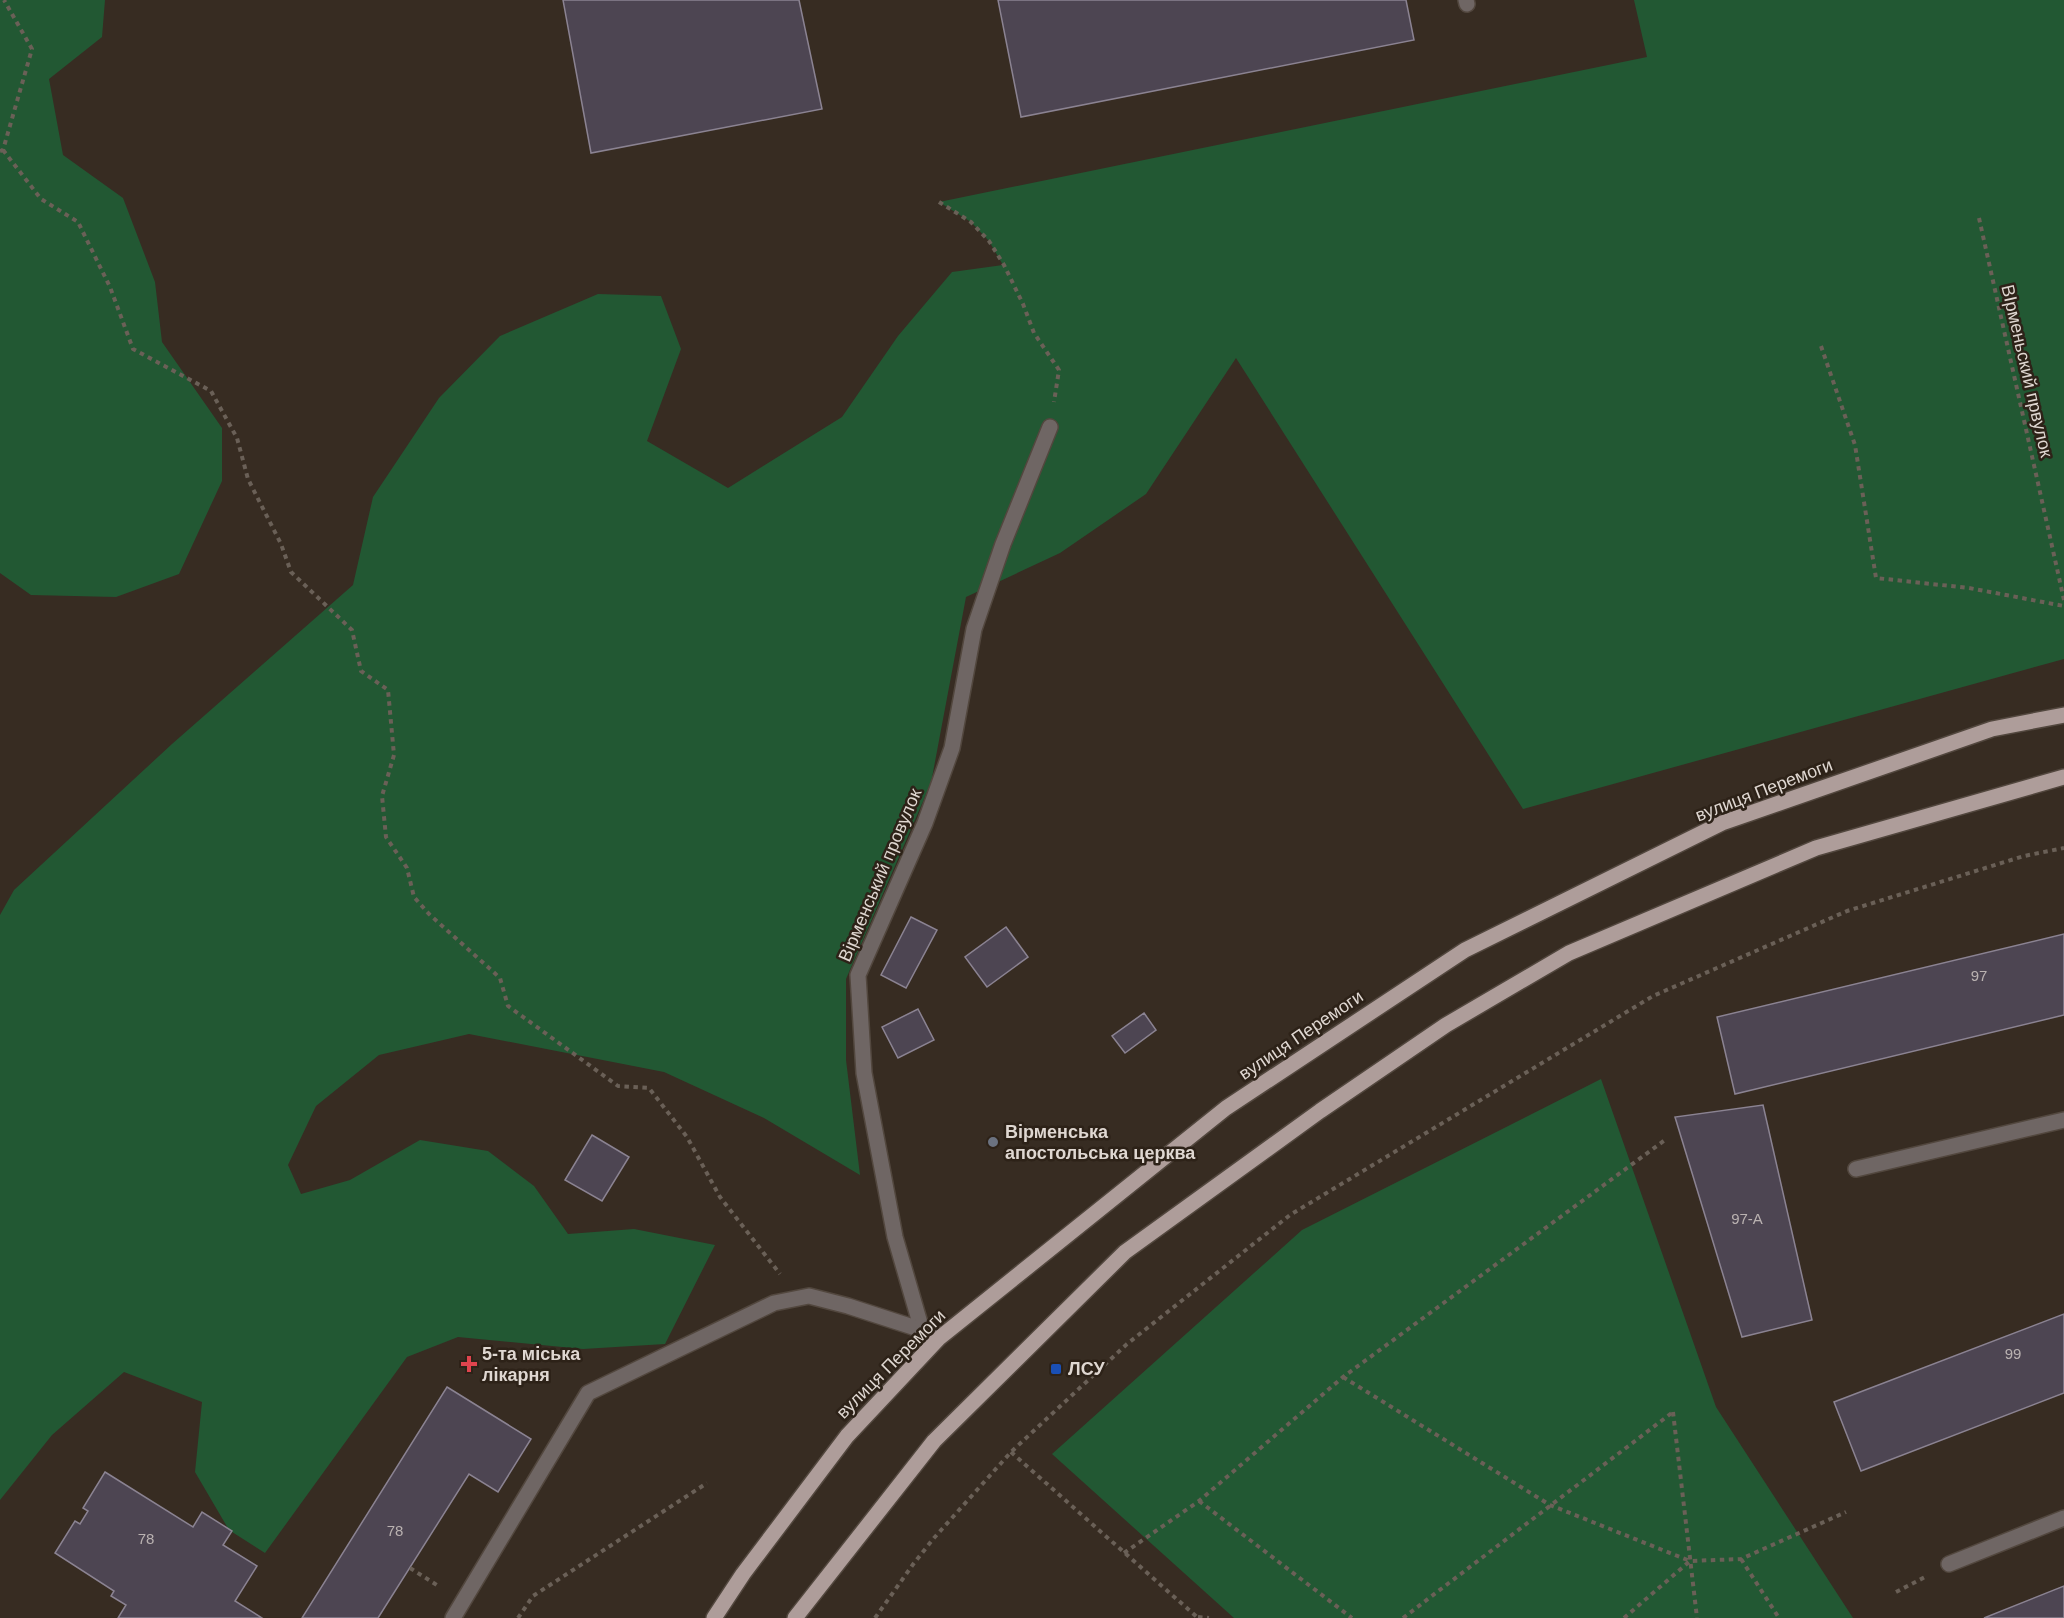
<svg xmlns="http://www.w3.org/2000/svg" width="2064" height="1618" font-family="Helvetica,sans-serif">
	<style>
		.green { fill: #225833 }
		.building { fill: #4d4552; stroke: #8b8392; stroke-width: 1.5 }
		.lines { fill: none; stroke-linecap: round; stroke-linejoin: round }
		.minor-casing { stroke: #52473e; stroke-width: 18 }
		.major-casing { stroke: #52473e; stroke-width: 18 }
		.path { stroke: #6a6057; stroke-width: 4; stroke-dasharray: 4.5 4.5; stroke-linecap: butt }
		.minor { stroke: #6f6664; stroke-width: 15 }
		.major { stroke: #ae9d9a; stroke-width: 15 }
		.worship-dot { fill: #6b7280; stroke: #2d2218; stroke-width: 2 }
		.health-dot { fill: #e0444e; stroke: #2d2218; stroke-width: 2 }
		.transit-dot { fill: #1a4fb4; stroke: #2d2218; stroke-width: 2 }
		.labels { text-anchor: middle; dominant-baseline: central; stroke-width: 5; stroke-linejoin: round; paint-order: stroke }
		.number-label { font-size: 15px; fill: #bab2b1 }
		.street-label { font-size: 18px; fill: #dfd7d1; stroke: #2d2218 }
		.poi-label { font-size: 18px; font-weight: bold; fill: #dfd7d1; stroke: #2d2218; text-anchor: start }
	</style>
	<rect width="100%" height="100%" fill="#372c22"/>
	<g class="green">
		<path d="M0,0H105L102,37L49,79L63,155L123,198L155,282L162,342L222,428V481L179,574L116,597L31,595L0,573Z"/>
		<path d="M1634,0H2064V659L1523,809L1236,358L1146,494L1060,553L966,597L931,783L846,979V1060L860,1175L764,1118L664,1072L469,1034L379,1055L316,1106L288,1165L301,1194L350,1180L420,1140L488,1151L534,1186L568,1234L634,1229L715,1245L665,1344L583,1349L458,1337L407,1357L265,1553L229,1530L195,1472L202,1402L124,1372L52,1435L0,1500V915L14,890L172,744L353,585L373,497L439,398L500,336L598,294L661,296L681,349L647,441L728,488L842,417L898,336L952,272L1003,265L989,241L971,222L939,202L1647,57Z"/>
		<path d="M1601,1079L1716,1407L1853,1618H1234L1052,1454L1302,1230Z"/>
	</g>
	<g class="building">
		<path d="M563,0H799L822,109L591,153Z"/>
		<path d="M998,0H1406L1414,40L1021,117Z"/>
		<path d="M911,917L937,930L906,988L881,975Z"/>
		<path d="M1006,927L1028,957L987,987L965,957Z"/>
		<path d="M2064,934V1015L1735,1094L1717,1017Z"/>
		<path d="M918,1009L934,1040L898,1058L882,1027Z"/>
		<path d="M1144,1013L1156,1030L1125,1053L1112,1036Z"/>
		<path d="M1763,1105L1812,1320L1742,1337L1675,1117Z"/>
		<path d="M592,1135L629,1157L602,1201L565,1180Z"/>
		<path d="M2064,1314V1393L1861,1471L1834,1402Z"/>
		<path d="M447,1387L531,1439L498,1492L469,1474L378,1618H302Z"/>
		<path d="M105,1472L193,1527L202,1512L232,1531L223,1545L257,1566L235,1601L262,1618H118L126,1605L111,1596L114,1591L55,1553L75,1521L80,1524L88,1511L83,1508Z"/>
		<path d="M2064,1586V1618H1984Z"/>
	</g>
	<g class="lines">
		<g class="minor-casing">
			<g id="minor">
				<path d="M1466,0L1467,4"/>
				<path d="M1856,1169L2064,1120"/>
				<path d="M938,1339L922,1330L895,1237L864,1073L858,975L925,823L952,748L974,629L1003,544L1050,427"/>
				<path d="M1949,1564L2064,1518"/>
				<path d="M453,1618L588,1393L774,1303L809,1296L848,1306L922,1330"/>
			</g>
		</g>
		<g class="major-casing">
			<g id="major">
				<path d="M714,1618L743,1574L847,1436L938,1339L1226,1108L1465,950L1722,823L1992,729L2064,715"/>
				<path d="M795,1618L934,1441L1125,1252L1320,1111L1446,1025L1569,953L1816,848L2064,777"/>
			</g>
		</g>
		<g class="path">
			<path d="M3,150L41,199L78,222L110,287L133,349L211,391L237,438L248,479L281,544L291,572L352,630L361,671L388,690L394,755L382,796L386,837L407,868L414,897L429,914L500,978L508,1006L618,1086L649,1088L687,1137L720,1197L780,1274"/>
			<path d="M0,151L3,150L32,49L4,0"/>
			<path d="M939,202L971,222L989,241L1004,265L1023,304L1034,333L1059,370L1054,402"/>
			<path d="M1979,218L2064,600"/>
			<path d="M1821,346L1855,445L1876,578L1969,588L2064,606"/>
			<path d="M1343,1377L1550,1505L1690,1561"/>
			<path d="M1673,1412L1697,1618"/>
			<path d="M1011,1452L1198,1618"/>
			<path d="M1199,1501L1352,1618"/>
			<path d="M1124,1553L1199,1501L1343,1377L1665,1140"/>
			<path d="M1741,1559L1779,1618"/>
			<path d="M410,1568L440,1587"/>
			<path d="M1896,1592L1927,1576"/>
			<path d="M1198,1617L1209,1618"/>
			<path d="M518,1618L533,1596L707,1483"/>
			<path d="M875,1618L914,1563L934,1538L1011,1452L1127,1344L1290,1215L1653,996L1847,911L2024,856L2064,848"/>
			<path d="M1403,1618L1673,1412"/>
			<path d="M1624,1618L1690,1561L1741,1559L1846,1512"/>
		</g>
		<use href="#minor" class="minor"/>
		<use href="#major" class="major"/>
	</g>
	<circle class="worship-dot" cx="993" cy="1142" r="6"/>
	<path class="health-dot" d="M466 1355h6v6h6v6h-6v6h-6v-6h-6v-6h6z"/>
	<rect class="transit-dot" x="1050" y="1363" width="12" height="12" rx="3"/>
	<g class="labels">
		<g class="number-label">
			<text x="1979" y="975">97</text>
			<text x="1747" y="1218">97-А</text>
			<text x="2013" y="1353">99</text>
			<text x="395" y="1530">78</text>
			<text x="146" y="1538">78</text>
		</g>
		<g class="street-label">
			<text transform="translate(2027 371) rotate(77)">ВІрменьский првулок</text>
			<text transform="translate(1764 790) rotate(-21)">вулиця Перемоги</text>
			<text transform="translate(880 875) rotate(-67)">Вірменський провулок</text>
			<text transform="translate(1301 1035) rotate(-34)">вулиця Перемоги</text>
			<text transform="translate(891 1364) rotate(-45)">вулиця Перемоги</text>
		</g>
		<g class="poi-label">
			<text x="1005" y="1132">Вірменська<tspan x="1005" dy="21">апостольська церква</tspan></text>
			<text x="482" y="1354">5-та міська<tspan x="482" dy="21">лікарня</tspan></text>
			<text x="1068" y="1369">ЛСУ</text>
		</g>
	</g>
</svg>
